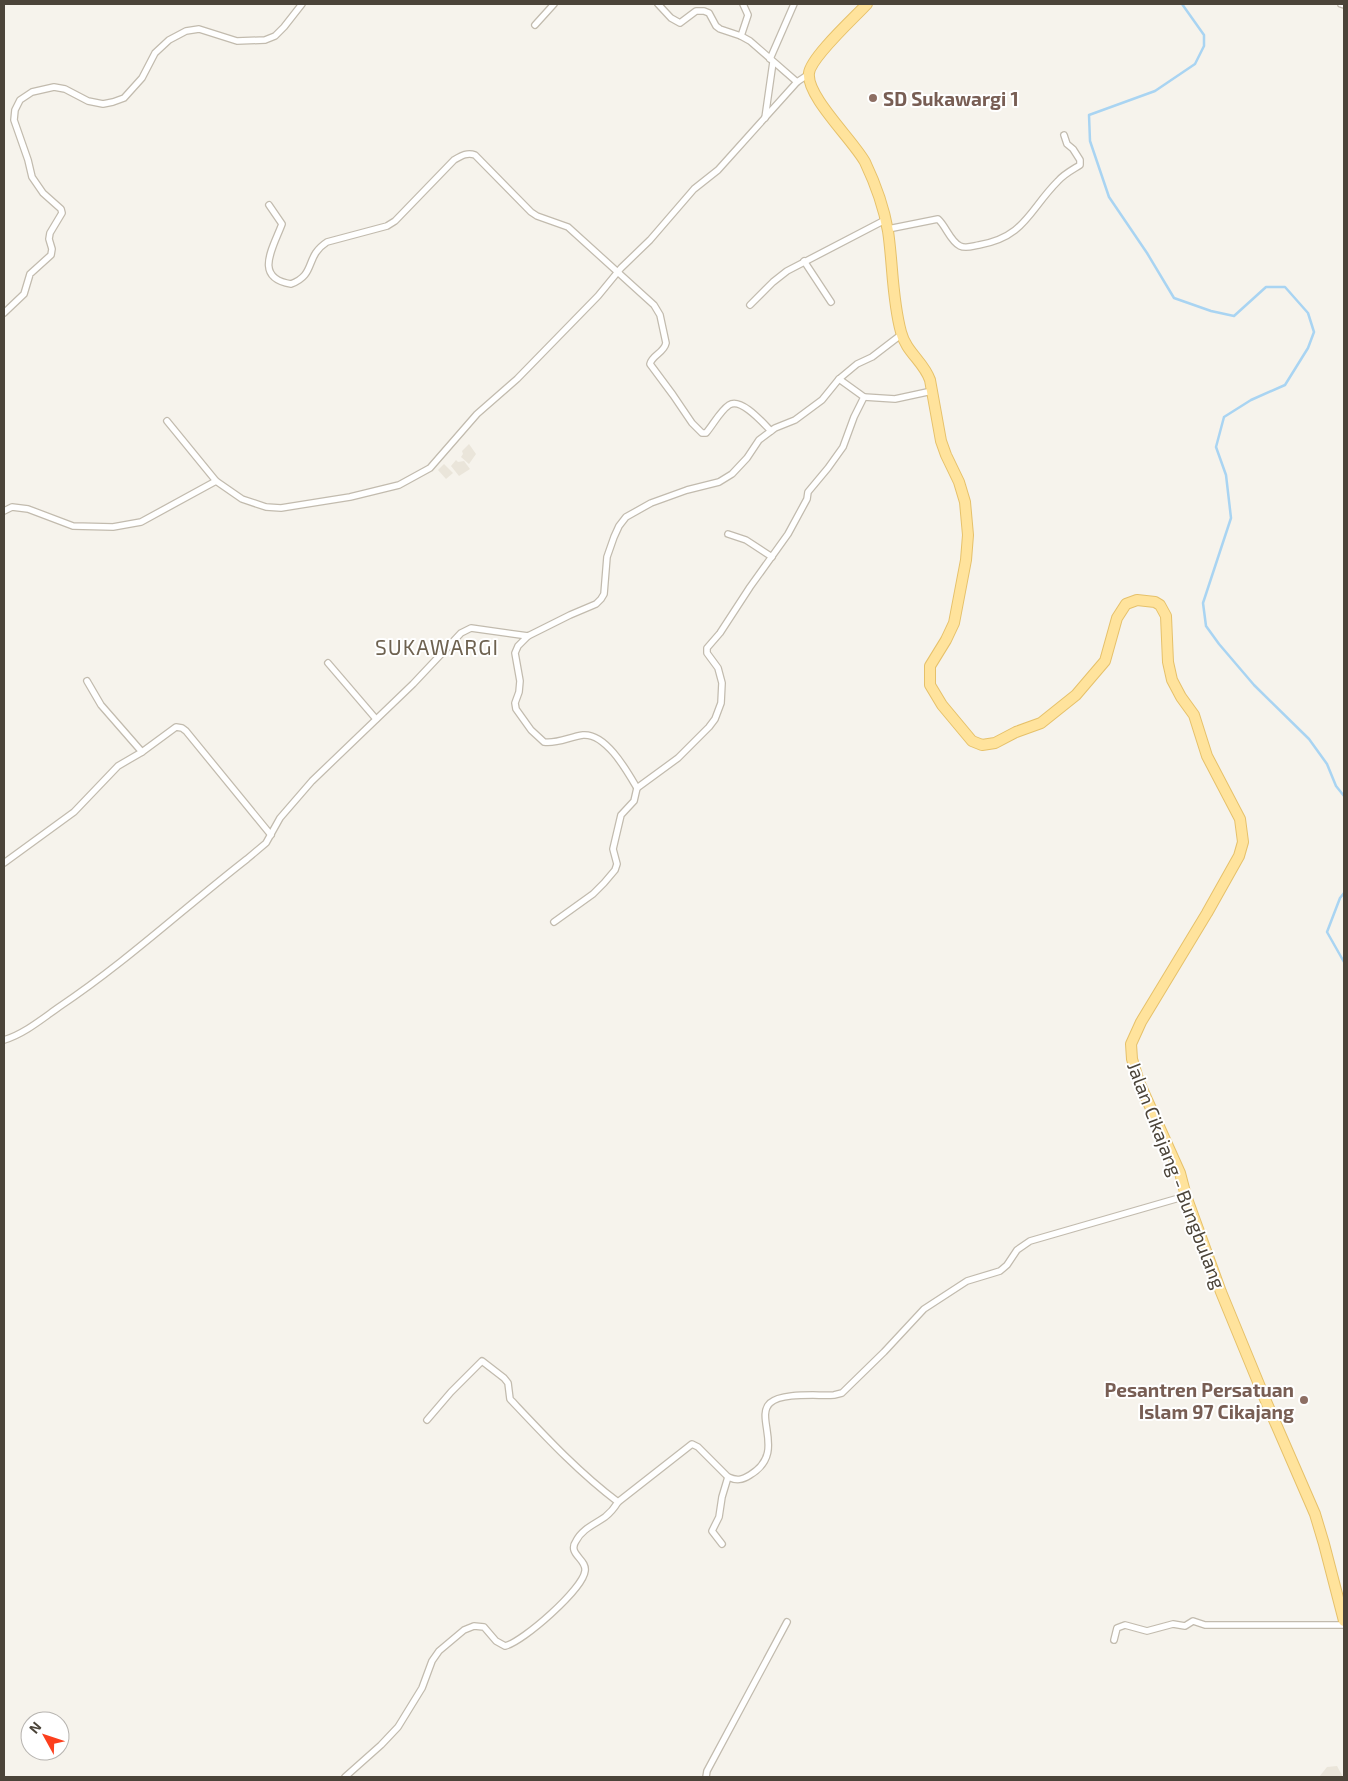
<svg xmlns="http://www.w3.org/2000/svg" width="1348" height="1781" font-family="'Exo 2',sans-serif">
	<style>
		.residential { fill: #eae5da }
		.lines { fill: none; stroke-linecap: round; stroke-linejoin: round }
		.stream { stroke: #a9d4f2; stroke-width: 2.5 }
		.minor-casing { stroke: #c2bbae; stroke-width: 8 }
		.primary-casing { stroke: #e6c16a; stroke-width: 12 }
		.minor { stroke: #fff; stroke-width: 5.5 }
		.primary { stroke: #ffe39c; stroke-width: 10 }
		.education-dot { fill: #8d6e63; stroke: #fff; stroke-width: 2 }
		.labels { text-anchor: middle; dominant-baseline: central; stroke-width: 4; stroke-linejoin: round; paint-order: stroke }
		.education-label { font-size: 19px; font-weight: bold; fill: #785e54; stroke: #fff; text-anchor: start }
		.street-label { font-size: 19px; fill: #4b4439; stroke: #fff }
		.quarter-label { font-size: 21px; letter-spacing: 1px; fill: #6e6250; stroke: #fff }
	</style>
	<rect width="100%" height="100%" fill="#f6f3ec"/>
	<g class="residential">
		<path d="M469,444L476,454L469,464L461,457L463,454L462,451Z"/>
		<path d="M456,460L458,462L464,461L470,469L459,476L451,466Z"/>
		<path d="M444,464L453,473L446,479L438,470Z"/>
		<path d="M1337,1766L1343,1777H1319L1327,1767Z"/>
	</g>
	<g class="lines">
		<g class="stream">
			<path d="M1182,4L1204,35V46L1195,64L1155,91L1089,115L1090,141L1109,197L1147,253L1174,298L1211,311L1234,316L1266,287H1285L1308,313L1314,332L1308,348L1285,385L1251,400L1224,417L1216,447L1226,475L1231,518L1203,603L1206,626L1219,644L1254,685L1309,739L1327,764L1336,786L1344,796"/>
			<path d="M1344,893L1340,898L1327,932L1344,962"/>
		</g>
		<g class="minor-casing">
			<g id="minor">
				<path d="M658,4L671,18L680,23L696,11H704L709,13L716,26L720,29L741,36L750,41L797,82"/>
				<path d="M1341,4L1344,5"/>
				<path d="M535,25L554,4"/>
				<path d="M741,36L748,15L743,4"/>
				<path d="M770,59L794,4"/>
				<path d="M765,118L773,62"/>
				<path d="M269,205L282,224C273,248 253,278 291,284C317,274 304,257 327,242L387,226L395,221L454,160C461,156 467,152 475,155L531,212L537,216L568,227L654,305L660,315L666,343C664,353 652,355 650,364L673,395L692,423L702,433H706C713,425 720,411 729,405C741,397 763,423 771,431"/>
				<path d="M888,229L938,219C946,226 950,241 960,246C966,249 973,246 979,245C1025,237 1029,210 1058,181C1064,174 1072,170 1080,165V160L1073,149L1067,144L1064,135"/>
				<path d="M804,261L831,302"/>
				<path d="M750,305L773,282L787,271L885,220"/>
				<path d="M4,313L24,294L30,274L51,255L52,249L49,239L50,233L62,213L61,209L43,193L32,177L28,160L14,120L15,110L20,100L32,92L54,87L65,89L88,101L103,104L113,102L124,98L142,78L155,53L169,40L186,31L199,29L237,41L265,40L275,36L284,27L302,4"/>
				<path d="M864,397L895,399L932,391"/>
				<path d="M167,421L216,481"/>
				<path d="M4,511L12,507L28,509L73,526L113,527L141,522L216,481L242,499L266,507L281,508L350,497L399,485L430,468L477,414L517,379L598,296L621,268L650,240L694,189L718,170L797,82L809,74"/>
				<path d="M728,534L746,540L772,557"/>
				<path d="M528,636L518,646L515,653L520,681L519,692L515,703L516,709L531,730L544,742C557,744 569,737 583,735C606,733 627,771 637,788"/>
				<path d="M328,663L376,719"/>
				<path d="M87,681L101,705L142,752"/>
				<path d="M4,863L74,812L118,766L142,752L176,727L182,728L186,731L271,835"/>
				<path d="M554,922L593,894L604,883L615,870L617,864L613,849L621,815L634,801L637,788L678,758L709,727L715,719L721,703L722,683L718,668L707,653V648L720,633L750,587L788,534L807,499L808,492L828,468L843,447L854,417L864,397L839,379"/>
				<path d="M4,1040C24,1034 42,1019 59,1007C125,963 184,908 247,859L266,843L280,818L312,781L413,684L461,633L471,628L528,636L570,615L596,604L601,599L604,594L607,557L614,537L619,526L626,517L651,503L687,490L719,482L732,474L747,458L759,440L775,428L795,420L822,400L839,379L857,364L872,357L902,334"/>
				<path d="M618,1502L692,1444L698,1447L728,1477C737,1481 742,1480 750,1475C787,1453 754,1418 770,1403C782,1392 818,1396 834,1395L842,1393L884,1352L924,1309L967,1281L1000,1271L1007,1265L1017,1250L1030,1241L1186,1196"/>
				<path d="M722,1544L712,1531L719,1517L722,1497L728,1477"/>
				<path d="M1114,1640L1117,1628L1125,1625L1147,1631L1173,1624L1185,1626L1193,1621L1205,1625H1344"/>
				<path d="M345,1777L381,1745L398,1727L422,1688L432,1661L439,1651L464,1630L474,1626L484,1627L496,1641L505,1646C523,1642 583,1589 585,1571C587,1559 567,1554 576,1541C582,1529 595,1524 605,1517C610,1513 615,1507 618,1502C578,1472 544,1435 510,1399L508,1383L504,1378L482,1361L451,1392L427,1420"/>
				<path d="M706,1777L707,1771L787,1622"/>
			</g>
		</g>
		<g class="primary-casing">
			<path id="primary" d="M867,4C855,17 811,57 809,73C806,96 853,140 865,162C875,183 884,208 888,231C893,265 892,299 901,332C906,352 924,362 930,380L941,441L946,455L959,482L965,502L968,535L966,560L954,623L946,640L930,666V685L942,705L972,741L982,745L995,743L1016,732L1041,723L1076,695L1105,661L1117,618L1126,604L1137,600L1155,602L1160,605L1166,616L1168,662L1172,680L1181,697L1194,715L1207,756L1240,819L1243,842L1239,856L1207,913L1141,1022L1131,1044L1132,1059L1139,1082L1180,1173L1186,1196L1221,1292L1265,1399L1315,1514L1324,1544L1344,1621"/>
		</g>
		<use href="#minor" class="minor"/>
		<use href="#primary" class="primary"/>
	</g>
	<g class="education-dot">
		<circle cx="873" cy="98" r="5"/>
		<circle cx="1304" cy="1400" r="5"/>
	</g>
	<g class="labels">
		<g class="education-label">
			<text x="883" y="98">SD Sukawargi 1</text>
			<text x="1294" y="1389" text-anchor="end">Pesantren Persatuan<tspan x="1294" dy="22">Islam 97 Cikajang</tspan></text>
		</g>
		<g class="street-label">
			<text transform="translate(1177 1175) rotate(69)">Jalan Cikajang - Bungbulang</text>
		</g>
		<g class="quarter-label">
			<text x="437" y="646">SUKAWARGI</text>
		</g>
	</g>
	<rect width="1348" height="1781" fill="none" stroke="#4b4439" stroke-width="10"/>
	<g transform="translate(45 1736) rotate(310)"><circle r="24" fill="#ffffff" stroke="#b7b4b0"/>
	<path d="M0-4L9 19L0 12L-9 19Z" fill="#fc3f1d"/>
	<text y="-8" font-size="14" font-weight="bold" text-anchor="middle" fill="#4b4439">N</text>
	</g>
</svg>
